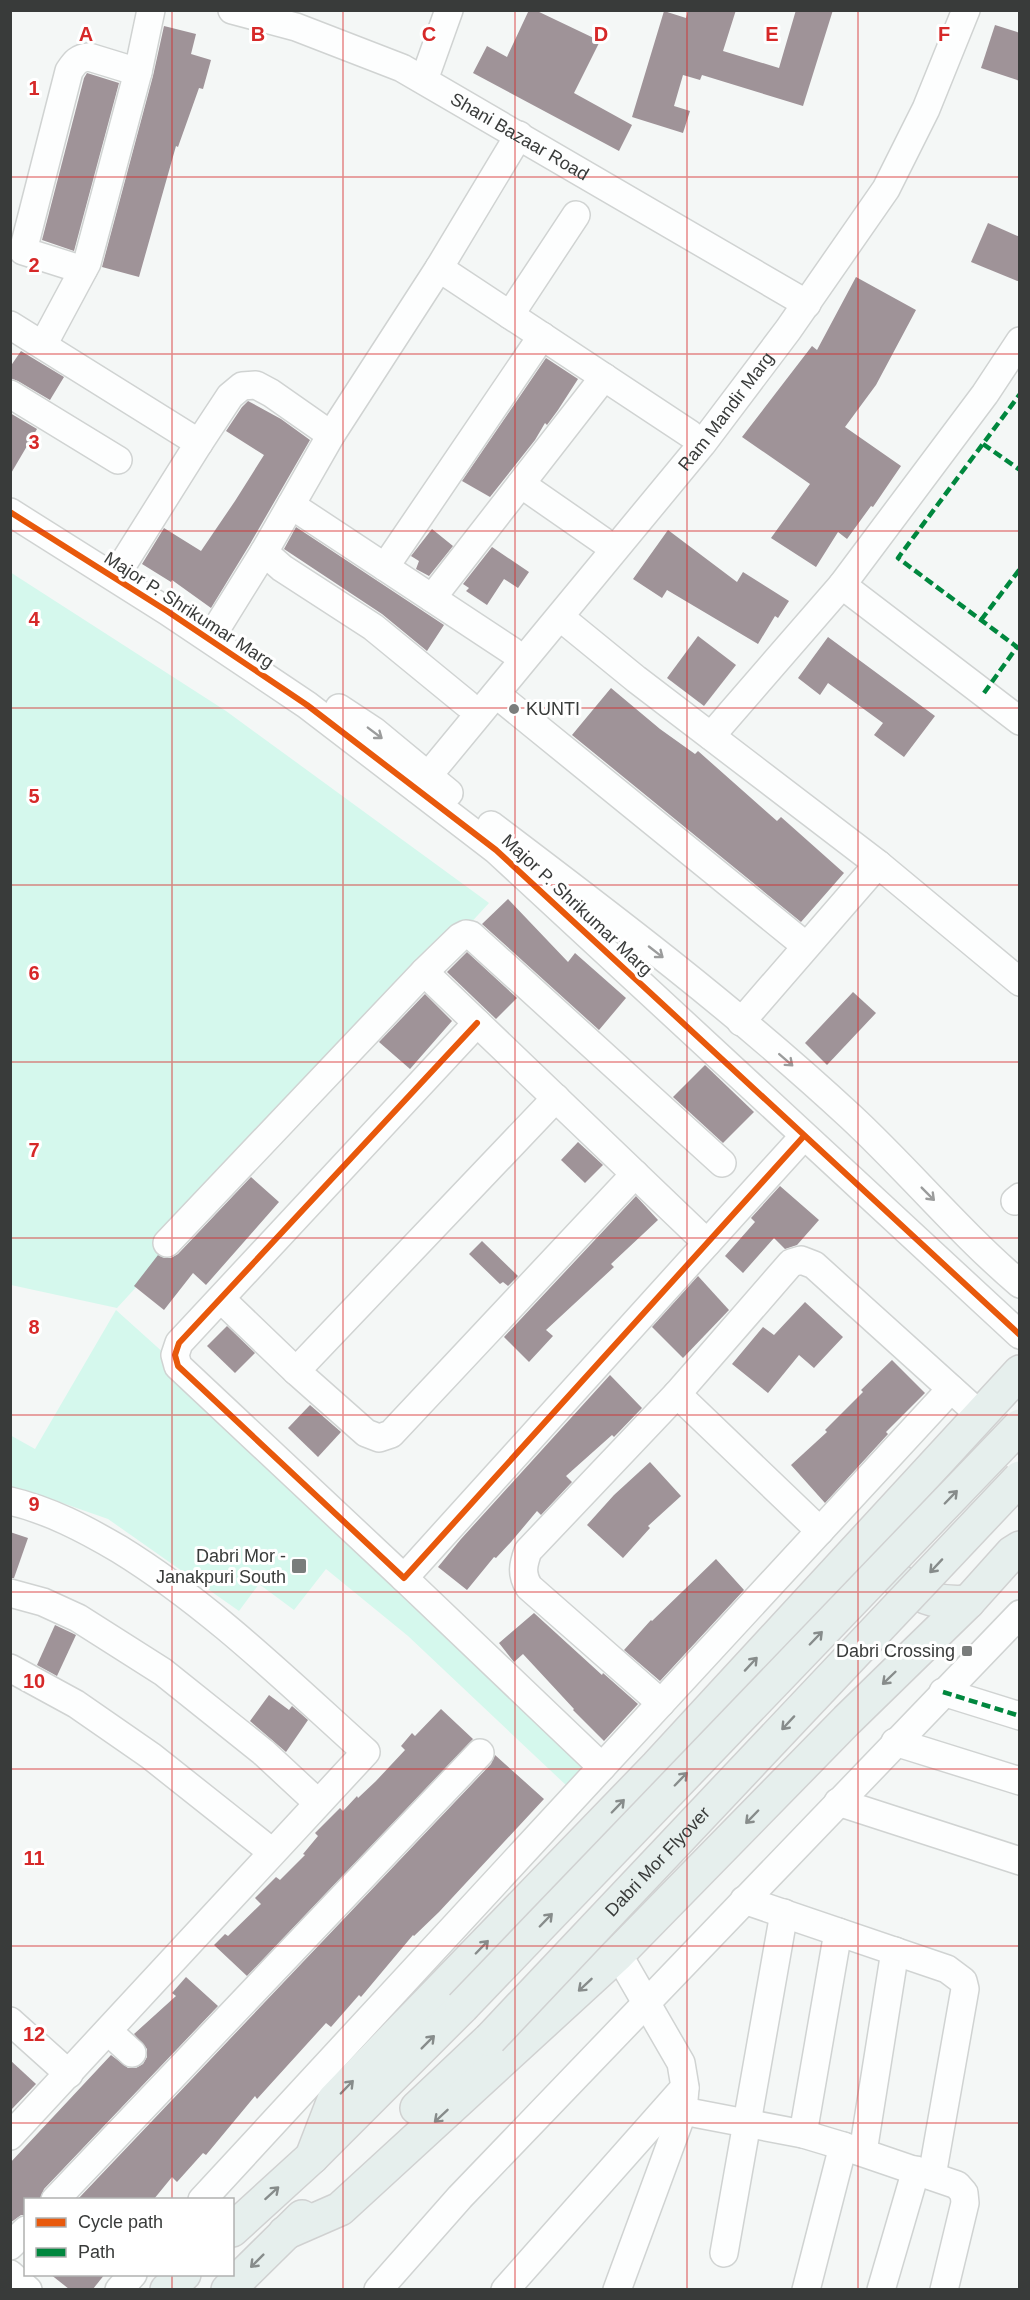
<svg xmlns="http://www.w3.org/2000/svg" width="1030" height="2300" font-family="Arial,sans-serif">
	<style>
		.green { fill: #d5f8ed }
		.building { fill: #9f9398 }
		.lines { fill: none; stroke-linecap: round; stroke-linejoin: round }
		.minor-casing { stroke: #d0d3d2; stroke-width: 30 }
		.major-casing { stroke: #d0d1d1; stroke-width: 36 }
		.minor { stroke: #fdfefe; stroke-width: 27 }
		.major { stroke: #e6efed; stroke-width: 33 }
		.major-bridge-casing { stroke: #d0d1d1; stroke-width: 36; stroke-linecap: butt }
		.major-bridge { stroke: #e6efed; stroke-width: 33 }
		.quiet { stroke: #00873e; stroke-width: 4.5; stroke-dasharray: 9 4.5; stroke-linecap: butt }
		.cycleway-casing { stroke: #fff; stroke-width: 10 }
		.cycleway { stroke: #e8590c; stroke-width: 6 }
		.oneway { stroke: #9b9c9c }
		.oneway2 { stroke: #878c8b }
		.grid { fill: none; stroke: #d62828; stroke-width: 1.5; stroke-opacity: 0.55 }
		.poi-dot { fill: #7a7d7c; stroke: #fff; stroke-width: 2 }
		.labels { text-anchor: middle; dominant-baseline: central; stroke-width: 6; stroke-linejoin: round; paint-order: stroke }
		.street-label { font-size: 18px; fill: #393b3a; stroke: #fff }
		.poi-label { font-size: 18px; fill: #393b3a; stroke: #fff; text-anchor: end }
		.grid-label { font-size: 20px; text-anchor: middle; font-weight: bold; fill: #d62828; stroke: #fff; stroke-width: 6; stroke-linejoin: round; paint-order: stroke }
	</style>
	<rect width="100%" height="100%" fill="#f4f7f6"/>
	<g class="green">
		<path d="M10,572L226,711L489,903L117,1308L11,1285Z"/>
		<path d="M116,1310L206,1391L591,1763L568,1787L408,1636L326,1569L294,1610L259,1584L239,1611L108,1519L31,1492L11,1488L10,1435L35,1449Z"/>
	</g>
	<g class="building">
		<path d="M529,10H535L600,41L574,93L632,125L619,151L473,73L487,46L507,57Z"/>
		<path d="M688,10H736L723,51L779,68L796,10H833L803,106L702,75L700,80L683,75L674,106L690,111L683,133L632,117L664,11L686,18Z"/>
		<path d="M995,25L1020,33V81L981,68Z"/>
		<path d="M164,26L196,34L191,54L211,60L203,89L199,88L178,147L176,146L139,277L102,267L153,76Z"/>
		<path d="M87,73L119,83L74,251L42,240L84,78Z"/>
		<path d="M988,223L1020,237V282L971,262Z"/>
		<path d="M856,277L916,310L876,385L845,427L901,466L873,507L871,506L847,539L838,532L816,567L771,538L810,484L742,437L812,346L817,350Z"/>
		<path d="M21,351L64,377L50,400L18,381L10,378V367Z"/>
		<path d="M546,358L578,379L558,410L547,425L545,423L535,440L490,497L462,481Z"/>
		<path d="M248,401L281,419L310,440L250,544L211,608L172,580L171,582L142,564L164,528L201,551L235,501L264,455L226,431L242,407Z"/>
		<path d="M10,413L37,429L10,475Z"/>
		<path d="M296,527L444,625L427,651L382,614L284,549Z"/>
		<path d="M432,529L453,546L429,576L416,569L419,561L411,556Z"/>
		<path d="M668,530L737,582L743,572L789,601L778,618L775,616L758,644L667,590L662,598L633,579Z"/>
		<path d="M492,547L529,572L518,588L504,579L487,605L466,591L469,588L463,584Z"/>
		<path d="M698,636L736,665L704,706L667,678Z"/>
		<path d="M828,637L935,716L904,757L874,735L883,723L828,683L820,695L798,678Z"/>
		<path d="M611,688L660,729L695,754L698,751L777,821L781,817L844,873L801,922L572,735Z"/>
		<path d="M508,899L568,962L575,953L626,998L599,1030L482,924Z"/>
		<path d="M467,952L517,998L496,1019L447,972Z"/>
		<path d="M853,992L876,1013L827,1065L805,1043Z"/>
		<path d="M425,994L452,1021L410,1069L379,1042Z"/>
		<path d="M705,1065L754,1112L723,1143L673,1097Z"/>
		<path d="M578,1142L603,1165L585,1183L561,1160Z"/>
		<path d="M251,1177L279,1202L206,1285L193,1273L164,1310L134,1286L158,1255L164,1258H171L178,1254Z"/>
		<path d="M780,1186L819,1220L797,1245L785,1249L774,1238L743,1273L725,1256L755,1222L751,1218Z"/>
		<path d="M636,1196L658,1220L611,1264L614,1267L546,1330L553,1336L529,1362L504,1337Z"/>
		<path d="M482,1241L518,1276L508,1286L503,1282L500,1284L469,1254Z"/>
		<path d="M698,1276L729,1310L683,1358L652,1327Z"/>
		<path d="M805,1302L843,1337L814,1368L799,1355L768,1393L732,1364L763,1327L774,1335Z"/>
		<path d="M227,1326L255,1353L235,1373L207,1346Z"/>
		<path d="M892,1360L925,1393L886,1432L888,1434L825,1503L791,1465L827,1432L825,1430L863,1392L861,1390Z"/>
		<path d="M610,1375L642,1408L614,1437L612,1435L566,1476L572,1482L541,1515L537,1511L511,1542L496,1558L494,1557L467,1590L438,1567L461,1539Z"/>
		<path d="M310,1405L341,1432L318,1457L288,1428Z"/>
		<path d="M650,1462L681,1496L648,1526L650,1528L623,1558L587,1525L614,1495Z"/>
		<path d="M10,1532L28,1538L14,1578H10Z"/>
		<path d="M716,1559L744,1590L660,1681L624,1650L651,1620L652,1621Z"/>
		<path d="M534,1613L602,1675L603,1673L638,1704L604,1741L573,1710L574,1709L523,1654L514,1662L499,1643Z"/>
		<path d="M55,1625L76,1635L57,1676L37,1665Z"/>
		<path d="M269,1695L289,1710L292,1706L308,1720L286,1752L250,1721Z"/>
		<path d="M441,1709L473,1739L247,1976L214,1945L225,1934L228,1936L261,1904L255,1898L276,1877L280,1880L305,1855L303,1854L318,1836L315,1833L340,1808L343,1811L357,1796L358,1798L376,1781L405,1750L401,1746L412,1733L415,1736Z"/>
		<path d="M495,1755L544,1799L439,1912L414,1936L413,1935L361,1997L359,1995L331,2027L326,2023L257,2099L255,2096L206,2155L203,2153L177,2182L172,2177L154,2199H78L491,1764Z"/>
		<path d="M186,1977L218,2006L44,2189L40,2199H26V2215H21L10,2223V2163L111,2055L128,2068H136L143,2064L147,2057V2049L134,2034L176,1996L172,1993Z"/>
		<path d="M10,2060L36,2084L10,2111Z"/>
		<path d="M50,2274H105L93,2289H69Z"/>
	</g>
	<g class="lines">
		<g class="minor-casing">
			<g id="minor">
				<path id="s1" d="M232,10L296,27L402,68L807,304"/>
				<path d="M424,80L449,10"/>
				<path d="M519,135L439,268L690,434"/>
				<path d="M83,270L23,251L69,71C75,62 78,58 89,57L138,72"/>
				<path d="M510,315L576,215"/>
				<path d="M10,325L199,443L123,564"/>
				<path d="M1020,341L985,394L842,585L1020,721"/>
				<path d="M43,345L87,263L138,72L151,10"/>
				<path d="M10,394L118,460"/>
				<path d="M199,443L230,396L242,386L256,385L271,393L331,435"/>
				<path d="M521,484L603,541"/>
				<path d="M291,505L512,651"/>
				<path d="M10,512L167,611L307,705L496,850L1020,1335"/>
				<path d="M264,552L282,568L373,627L467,704"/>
				<path d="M385,567L542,336"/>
				<path d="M432,598L604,377"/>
				<path d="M560,617L636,679L878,864"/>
				<path d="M218,626L264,552L331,435L439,268"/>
				<path d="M496,694L806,946"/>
				<path d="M339,708L374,731L449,793"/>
				<path d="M711,736L842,585"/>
				<path id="s2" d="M417,789L702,444L788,330L886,189L926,109L966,10"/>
				<path d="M491,825C614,918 738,1012 851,1117C909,1171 960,1233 1020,1284"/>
				<path d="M424,972L707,1243"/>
				<path d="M741,1022L878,864L1020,982"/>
				<path d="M477,1023L179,1343L175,1355L178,1366L404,1578L804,1136"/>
				<path d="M1015,1201L1020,1197"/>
				<path d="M167,1243L424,972L460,937L466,934L471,935L722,1163"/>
				<path d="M221,1299L296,1371L366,1433L379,1438L391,1434L635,1174"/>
				<path d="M296,1371L556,1098"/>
				<path d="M677,1394L820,1531"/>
				<path d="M10,1501C49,1510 85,1529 119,1549C210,1605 287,1681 366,1752L10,2136"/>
				<path d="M404,1578L602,1767"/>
				<path d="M10,1593L43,1602L78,1618L163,1672L263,1752L318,1803"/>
				<path d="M10,1668L76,1704L151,1756L272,1852"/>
				<path d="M943,1692L1020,1716"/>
				<path d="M661,1703L529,1587C521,1574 523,1565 528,1551L677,1394L791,1263L801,1260L814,1265L979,1414"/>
				<path d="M895,1742L1020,1781"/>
				<path d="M838,1802L1020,1861"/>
				<path d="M744,1900L947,1969L963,1981L965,1989L932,2176"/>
				<path d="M10,2021L69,2074"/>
				<path d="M108,2031L132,2053"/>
				<path d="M683,2111L803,2134L843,2146"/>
				<path d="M803,2134L838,1932"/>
				<path d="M863,2152L895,1951"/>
				<path d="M55,2200L480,1753"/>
				<path d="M202,2200L951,1389"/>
				<path d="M10,2246L26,2230"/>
				<path d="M724,2253L784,1913"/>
				<path d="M10,2274L28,2290"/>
				<path d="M119,2290L133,2274"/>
				<path d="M378,2290L460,2197L1020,1614"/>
				<path d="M505,2290L685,2087L681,2063L618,1954"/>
				<path d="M617,2290L683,2111L685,2088"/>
				<path d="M806,2290L843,2146L957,2185L964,2193L965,2203L944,2290"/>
				<path d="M881,2290L916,2170"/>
			</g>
		</g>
		<g class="major-casing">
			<g id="major">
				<path d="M878,1538C883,1584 926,1606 968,1602"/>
				<path d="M417,2108L490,2039"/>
				<path d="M312,2157L334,2100L657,1766L1020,1372"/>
				<path d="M232,2230L312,2157L462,2007"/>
				<path d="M285,2233L340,2209L618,1954L847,1720L968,1602L1012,1553L1020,1548"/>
				<path d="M167,2290L184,2274"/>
				<path d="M228,2290L302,2217"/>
			</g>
		</g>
		<use href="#minor" class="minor"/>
		<use href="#major" class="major"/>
		<g class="major-bridge-casing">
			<g id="major-bridge">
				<path d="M462,2007L1020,1426"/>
				<path id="s3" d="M490,2039L1020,1478"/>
			</g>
		</g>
		<use href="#major-bridge" class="major-bridge"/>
		<g class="quiet">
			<path d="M983,444L1020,470"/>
			<path d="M981,620L1020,569"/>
			<path d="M984,693L1017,647L898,558L1020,394"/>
			<path d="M943,1692L1020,1716"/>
		</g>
		<g class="cycleway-casing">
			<g id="cycleway">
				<path d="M10,512L167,611L307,705L496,850L1020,1335"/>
				<path d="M477,1023L179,1343L175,1355L178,1366L404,1578L804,1136"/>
			</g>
		</g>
		<use href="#cycleway" class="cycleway"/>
	</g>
	<defs><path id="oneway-shaft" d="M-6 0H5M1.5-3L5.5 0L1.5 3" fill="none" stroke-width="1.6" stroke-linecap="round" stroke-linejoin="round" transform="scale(1.5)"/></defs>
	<g class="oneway">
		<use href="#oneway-shaft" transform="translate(375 733) rotate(37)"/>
		<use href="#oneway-shaft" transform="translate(656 952) rotate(38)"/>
		<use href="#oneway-shaft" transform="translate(786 1060) rotate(41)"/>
		<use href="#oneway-shaft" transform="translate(928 1194) rotate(45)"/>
	</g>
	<g class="oneway2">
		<use href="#oneway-shaft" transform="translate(951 1497) rotate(-46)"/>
		<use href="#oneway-shaft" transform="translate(936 1566) rotate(133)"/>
		<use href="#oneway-shaft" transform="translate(816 1638) rotate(-46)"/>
		<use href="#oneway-shaft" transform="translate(751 1664) rotate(-47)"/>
		<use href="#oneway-shaft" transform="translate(889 1678) rotate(136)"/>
		<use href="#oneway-shaft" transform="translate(788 1723) rotate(133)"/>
		<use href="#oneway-shaft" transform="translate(681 1779) rotate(-46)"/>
		<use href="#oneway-shaft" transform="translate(618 1806) rotate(-46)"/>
		<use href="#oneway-shaft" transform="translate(752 1817) rotate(134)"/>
		<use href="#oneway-shaft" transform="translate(546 1920) rotate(-46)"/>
		<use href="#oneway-shaft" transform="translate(482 1947) rotate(-46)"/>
		<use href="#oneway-shaft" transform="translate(585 1985) rotate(137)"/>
		<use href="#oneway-shaft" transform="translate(428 2042) rotate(-45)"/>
		<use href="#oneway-shaft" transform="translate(347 2087) rotate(-46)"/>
		<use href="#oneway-shaft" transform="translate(441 2116) rotate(137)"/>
		<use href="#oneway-shaft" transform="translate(272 2193) rotate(-42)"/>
		<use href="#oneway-shaft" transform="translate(257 2261) rotate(135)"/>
	</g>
	<path class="grid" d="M172,10V2200M343,10V2290M515,10V2290M687,10V2290M858,10V2290M10,177H1020M10,354H1020M10,531H1020M10,708H1020M10,885H1020M10,1062H1020M10,1238H1020M10,1415H1020M10,1592H1020M10,1769H1020M10,1946H1020M10,2123H1020M172,2274V2290"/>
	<g class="poi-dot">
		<circle cx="514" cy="709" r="6"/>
		<rect x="291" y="1558" width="16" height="16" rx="3"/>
		<rect x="961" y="1645" width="12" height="12" rx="3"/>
	</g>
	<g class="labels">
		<g class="street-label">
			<text stroke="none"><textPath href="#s1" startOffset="316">Shani Bazaar Road</textPath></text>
			<text stroke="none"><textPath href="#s2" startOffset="488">Ram Mandir Marg</textPath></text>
			<text transform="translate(189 610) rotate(33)">Major P. Shrikumar Marg</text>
			<text transform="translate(577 905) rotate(43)">Major P. Shrikumar Marg</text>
			<text stroke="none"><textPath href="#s3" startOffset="244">Dabri Mor Flyover</textPath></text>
		</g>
		<g class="poi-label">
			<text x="526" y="709" text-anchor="start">KUNTI</text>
			<text x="286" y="1556">Dabri Mor -<tspan x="286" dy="21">Janakpuri South</tspan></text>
			<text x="955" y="1651">Dabri Crossing</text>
		</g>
	</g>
	<g class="grid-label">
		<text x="86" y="41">A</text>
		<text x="258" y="41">B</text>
		<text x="429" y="41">C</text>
		<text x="601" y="41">D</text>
		<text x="772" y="41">E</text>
		<text x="944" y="41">F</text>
		<text x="34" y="95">1</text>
		<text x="34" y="272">2</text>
		<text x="34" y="449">3</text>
		<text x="34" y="626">4</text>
		<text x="34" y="803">5</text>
		<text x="34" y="980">6</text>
		<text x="34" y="1157">7</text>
		<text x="34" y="1334">8</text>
		<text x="34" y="1511">9</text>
		<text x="34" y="1688">10</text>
		<text x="34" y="1865">11</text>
		<text x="34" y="2041">12</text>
	</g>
	<rect width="1030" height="2300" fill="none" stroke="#393b3a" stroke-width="24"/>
	<rect x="24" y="2198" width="210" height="78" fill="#ffffff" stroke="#b0b1b0" stroke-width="1.5"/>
	<rect x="36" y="2218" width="30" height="9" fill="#e8590c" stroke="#b0b1b0" stroke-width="1.5"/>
	<text x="78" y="2228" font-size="18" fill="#393b3a">Cycle path</text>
	<rect x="36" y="2248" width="30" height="9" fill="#00873e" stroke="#b0b1b0" stroke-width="1.5"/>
	<text x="78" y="2258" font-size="18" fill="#393b3a">Path</text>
</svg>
